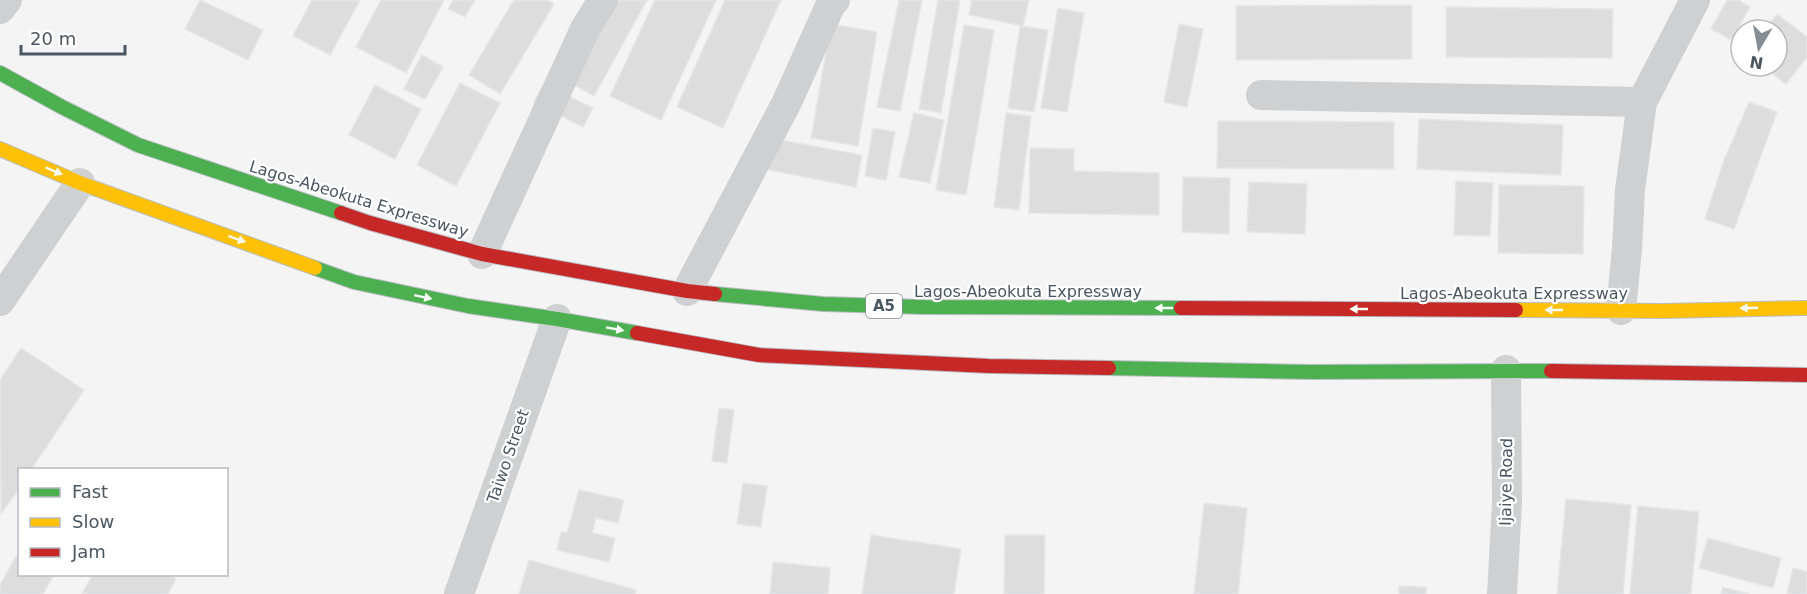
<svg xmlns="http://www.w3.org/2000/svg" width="1807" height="594" font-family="'DejaVu Sans',sans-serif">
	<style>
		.building { fill: #ddddde; stroke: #e5e6e7; stroke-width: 1.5 }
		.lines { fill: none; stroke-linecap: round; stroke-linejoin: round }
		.fast-casing { stroke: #b9bec3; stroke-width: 16 }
		.slow-casing { stroke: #b9bec3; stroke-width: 16 }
		.jam-casing { stroke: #b9bec3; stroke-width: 16 }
		.street { stroke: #ced0d2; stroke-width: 30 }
		.fast { stroke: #4caf50; stroke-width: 14 }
		.slow { stroke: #ffc107; stroke-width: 14 }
		.jam { stroke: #c62828; stroke-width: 14 }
		.oneway { fill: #f6fbf6 }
		.labels { text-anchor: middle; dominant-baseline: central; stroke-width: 4.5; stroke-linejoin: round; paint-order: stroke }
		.shield { fill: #fff; stroke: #808990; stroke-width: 1.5 }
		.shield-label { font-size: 15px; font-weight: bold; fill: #4a5661 }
		.street-label { font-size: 16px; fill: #4a5661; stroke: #fff }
	</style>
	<rect width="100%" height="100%" fill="#f4f4f4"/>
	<g class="building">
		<path d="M200,0L263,30L248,60L185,29Z"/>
		<path d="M312,0H360L330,55L293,36Z"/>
		<path d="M381,0H444L406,73L356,47Z"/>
		<path d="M453,0H475L465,17L448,9Z"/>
		<path d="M514,0H547L554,4L500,94L469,75Z"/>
		<path d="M593,0H647L594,96L553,73Z"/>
		<path d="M655,0H716L661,120L610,96Z"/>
		<path d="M725,0H781L723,128L677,107Z"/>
		<path d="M899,0H922L900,111L877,107Z"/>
		<path d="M938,0H960L941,113L919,109Z"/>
		<path d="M972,0H1029L1023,26L969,15Z"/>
		<path d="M1727,0H1738L1750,7L1731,40L1711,29Z"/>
		<path d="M1412,5V59L1236,60V6Z"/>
		<path d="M1446,7L1613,9L1612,58L1446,57Z"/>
		<path d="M1058,8L1084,13L1067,112L1041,108Z"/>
		<path d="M1777,14L1807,37V57L1786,84L1762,66H1777V30H1765Z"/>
		<path d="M831,24L877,32L858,146L811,138Z"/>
		<path d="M1179,24L1203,29L1187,107L1164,102Z"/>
		<path d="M964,25L994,30L966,195L936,190Z"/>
		<path d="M1020,26L1048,30L1034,112L1008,108Z"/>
		<path d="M422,55L443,67L425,99L404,89Z"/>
		<path d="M460,83L500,103L456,186L417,165Z"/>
		<path d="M544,84L593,108L583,127L534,102Z"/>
		<path d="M375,85L421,109L395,159L349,135Z"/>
		<path d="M1749,102L1777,112L1734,229L1705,219L1723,163Z"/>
		<path d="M914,113L944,120L930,183L899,177Z"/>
		<path d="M1006,113L1031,116L1019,210L994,207Z"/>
		<path d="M1419,119L1563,125L1561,175L1417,169Z"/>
		<path d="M1218,121L1394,122V169L1217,168Z"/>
		<path d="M873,128L895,132L886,180L865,176Z"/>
		<path d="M770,138L862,155L856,187L764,169Z"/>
		<path d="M1030,148L1074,149V171L1159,173V215L1029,213Z"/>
		<path d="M1183,177L1230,178L1229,234L1182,232Z"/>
		<path d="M1456,181L1493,183L1490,236L1454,235Z"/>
		<path d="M1249,182L1307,184L1305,234L1247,232Z"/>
		<path d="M1499,185L1584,186L1583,254L1498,253Z"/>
		<path d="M21,348L84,390L31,470H20V487L1,514L0,380Z"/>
		<path d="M719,408L734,410L727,463L712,461Z"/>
		<path d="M743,483L767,486L761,527L737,524Z"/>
		<path d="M579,490L624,500L618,523L596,518L592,533L615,538L609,562L557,550L561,532L567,533Z"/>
		<path d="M1566,499L1631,505L1623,594H1557Z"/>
		<path d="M1204,503L1247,508L1238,594H1194Z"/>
		<path d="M1638,506L1699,512L1691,594H1630Z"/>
		<path d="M871,535L961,549L954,594H862Z"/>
		<path d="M1005,535H1045L1044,594H1004Z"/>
		<path d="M1708,538L1781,558L1773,588L1699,568Z"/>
		<path d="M16,556L20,558V574L53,576L43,594H0V585Z"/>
		<path d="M529,560L636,590L635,594H519Z"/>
		<path d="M773,562L830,568L828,594H770Z"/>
		<path d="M1793,568L1807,572V594H1787Z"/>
		<path d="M93,574H168L176,579L168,594H82Z"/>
		<path d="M1399,586L1426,587V594H1399Z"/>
		<path d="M1723,587L1749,594H1721Z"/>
	</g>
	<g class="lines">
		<g class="fast-casing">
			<g id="fast">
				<path d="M0,73L62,107L138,145L341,213"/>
				<path d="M315,268L354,282L468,306L557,319L637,333"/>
				<path d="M715,294L823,304L924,307L1181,308"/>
				<path d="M1109,368L1311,372L1551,371"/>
			</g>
		</g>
		<g class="slow-casing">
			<g id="slow">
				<path d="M0,149L80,183L315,268"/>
				<path d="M1516,310L1663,311L1807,308"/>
			</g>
		</g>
		<g class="jam-casing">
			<g id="jam">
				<path d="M341,213L370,223L482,254L687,291L715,294"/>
				<path d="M1181,308L1516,310"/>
				<path d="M637,333L759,355L989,366L1109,368"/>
				<path d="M1551,371L1807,375"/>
			</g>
		</g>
		<g class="street">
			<path d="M0,9L7,0"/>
			<path d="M1261,95L1642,102"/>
			<path d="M482,254L585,29L603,0"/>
			<path d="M687,291L787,102L830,6L835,0"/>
			<path d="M0,301L80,183"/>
			<path d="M1621,310L1627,249L1630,190L1642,102L1695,0"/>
			<path d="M459,594L557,319"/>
			<path d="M1502,594L1507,503L1506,370"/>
		</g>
		<use href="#fast" class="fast"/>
		<use href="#slow" class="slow"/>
		<use href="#jam" class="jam"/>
	</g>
	<defs><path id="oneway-solid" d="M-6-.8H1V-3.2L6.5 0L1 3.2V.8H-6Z" transform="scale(1.5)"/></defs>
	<g class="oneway">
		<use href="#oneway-solid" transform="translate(54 171) rotate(23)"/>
		<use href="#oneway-solid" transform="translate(237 239) rotate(20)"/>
		<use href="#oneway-solid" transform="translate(423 297) rotate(12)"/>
		<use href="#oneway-solid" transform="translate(1164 308) rotate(-180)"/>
		<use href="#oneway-solid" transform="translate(1749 308) rotate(178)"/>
		<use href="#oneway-solid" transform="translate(1359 309) rotate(-180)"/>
		<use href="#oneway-solid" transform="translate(1554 310) rotate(-180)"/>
		<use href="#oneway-solid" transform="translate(615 329) rotate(10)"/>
	</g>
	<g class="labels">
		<rect class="shield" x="866" y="294" width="36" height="24" rx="4.5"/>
		<g class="shield-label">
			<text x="884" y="306">A5</text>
		</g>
		<g class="street-label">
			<text transform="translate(359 199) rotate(17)">Lagos-Abeokuta Expressway</text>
			<text x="1028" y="291">Lagos-Abeokuta Expressway</text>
			<text x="1514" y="293">Lagos-Abeokuta Expressway</text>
			<text transform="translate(508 456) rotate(-71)">Taiwo Street</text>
			<text transform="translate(1506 482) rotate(-89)">Ijaiye Road</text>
		</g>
	</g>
	<rect x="18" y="468" width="210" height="108" fill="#ffffff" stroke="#b7bbc0" stroke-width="1.5"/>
	<rect x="30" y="488" width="30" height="9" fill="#4caf50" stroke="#b7bbc0" stroke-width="1.5"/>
	<text x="72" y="498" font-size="18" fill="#4a5661">Fast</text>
	<rect x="30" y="518" width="30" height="9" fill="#ffc107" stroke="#b7bbc0" stroke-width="1.5"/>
	<text x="72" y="528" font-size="18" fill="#4a5661">Slow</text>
	<rect x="30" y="548" width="30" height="9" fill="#c62828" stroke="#b7bbc0" stroke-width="1.5"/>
	<text x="72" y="558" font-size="18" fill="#4a5661">Jam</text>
	<g transform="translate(1759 48) rotate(190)"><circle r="28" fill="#ffffff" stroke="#b7bbc0" stroke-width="1.5"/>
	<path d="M0-4.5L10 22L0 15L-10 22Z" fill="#868d94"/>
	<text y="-9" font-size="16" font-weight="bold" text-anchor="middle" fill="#4a5661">N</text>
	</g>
	<path d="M21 45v9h104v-9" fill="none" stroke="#4a5661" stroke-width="3"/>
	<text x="30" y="45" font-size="18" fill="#4a5661" stroke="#ffffff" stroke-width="4.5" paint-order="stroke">20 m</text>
</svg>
